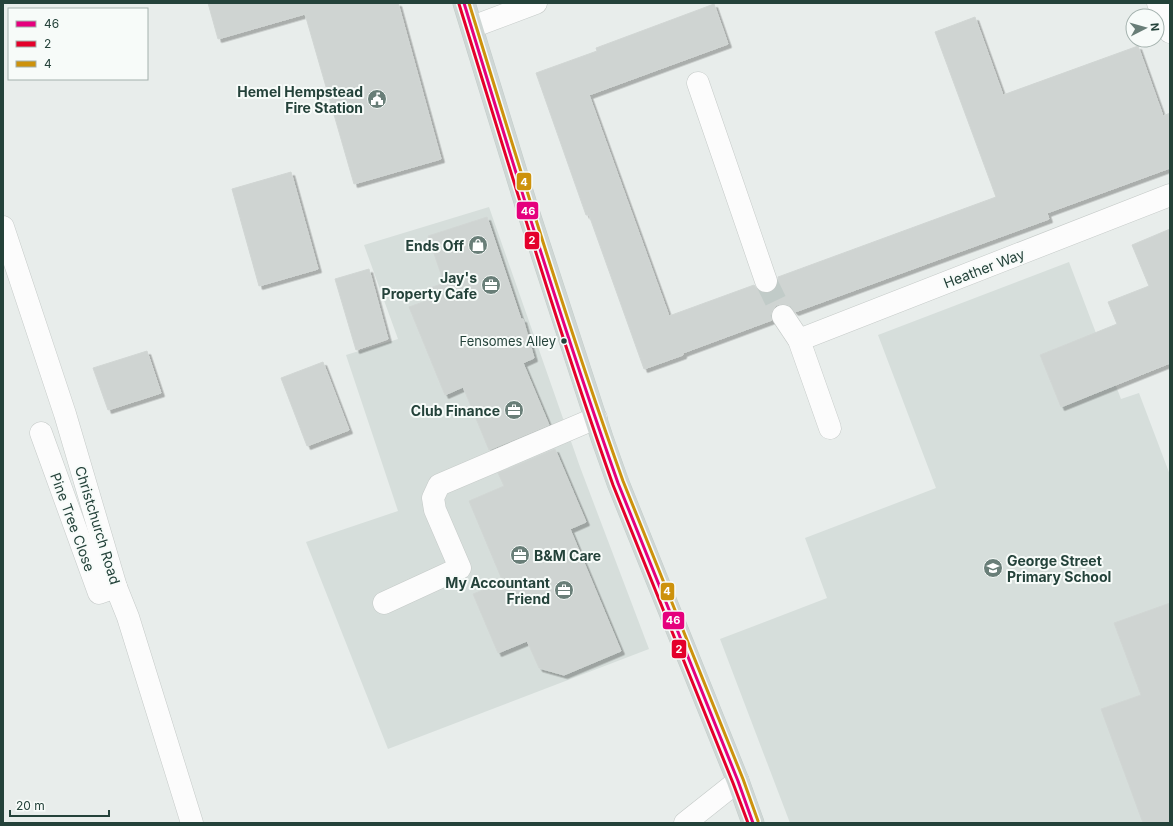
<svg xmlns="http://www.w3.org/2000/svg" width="1173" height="826" font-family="Inter,sans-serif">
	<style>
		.built { fill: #d6dedb }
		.building { fill: #cfd4d2; stroke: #d1d6d4; filter: url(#shadow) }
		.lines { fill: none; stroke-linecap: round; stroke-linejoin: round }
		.minor-tunnel { stroke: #c1cbc8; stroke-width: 22; stroke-dasharray: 22 11; stroke-linecap: butt }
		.minor-casing { stroke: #c5cac8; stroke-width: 23 }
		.major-casing { stroke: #c3ccc9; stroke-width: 23 }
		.minor { stroke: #fcfcfc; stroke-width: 22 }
		.major { stroke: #cfd7d5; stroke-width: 22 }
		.bus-1-casing { stroke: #f7fbf9; stroke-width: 6 }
		.bus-2-casing { stroke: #f7fbf9; stroke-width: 6 }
		.bus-3-casing { stroke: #f7fbf9; stroke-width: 6 }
		.bus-1 { stroke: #e5007d; stroke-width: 3 }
		.bus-2 { stroke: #e4002b; stroke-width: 3 }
		.bus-3 { stroke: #cd920c; stroke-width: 3 }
		.bus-dot { fill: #24423a; stroke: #f7fbf9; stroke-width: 1.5 }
		.labels { text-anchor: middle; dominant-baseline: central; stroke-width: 4; stroke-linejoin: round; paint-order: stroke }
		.bus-label { font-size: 13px; fill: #24423a; stroke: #f7fbf9; text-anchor: end }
		.poi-label { font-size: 14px; font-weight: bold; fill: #24423a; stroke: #f7fbf9; text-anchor: end }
		.street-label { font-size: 14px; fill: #24423a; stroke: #f7fbf9 }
		.line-badge { stroke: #f7fbf9; stroke-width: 1.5 }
		.badge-label { font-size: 11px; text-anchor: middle; font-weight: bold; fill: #fff }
	</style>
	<defs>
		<filter id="shadow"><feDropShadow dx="3.5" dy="3.5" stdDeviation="0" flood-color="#0004"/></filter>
	</defs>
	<rect width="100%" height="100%" fill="#e8edeb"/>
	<g class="built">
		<path d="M489,207L580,467L649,649L388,749L306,542L398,511L346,355L398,339L364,245Z"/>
		<path d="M1069,262L1121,399L1139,393L1170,475V823H790L720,639L827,598L805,538L936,488L878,335Z"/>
	</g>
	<g class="building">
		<path d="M208,3H398L441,159L354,184L305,14L218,39Z"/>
		<path d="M714,4L728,44L589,95L669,316L754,285L758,290L763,293H770L775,289L778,284V277L996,197L935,32L975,17L1003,95L1138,46L1163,116L1170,113V168L1047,213L1049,219L795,312L788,305L782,304L776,305L772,311L771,316L772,320L683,353V355L644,369L589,215H586L536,73L597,51L596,48Z"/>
		<path d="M291,172L318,269L259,286L232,189Z"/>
		<path d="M487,217L521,319H523L534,358L523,363L549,425L489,450L463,387L445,395L409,307L431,299L427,289L444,283L428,236Z"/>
		<path d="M1170,229V363L1061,407L1040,355L1117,324L1108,302L1149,286L1132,245Z"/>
		<path d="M369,269L388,339L356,350L335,279Z"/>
		<path d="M147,351L161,393L108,410L93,368Z"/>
		<path d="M323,362L349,430L307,446L281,378Z"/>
		<path d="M555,449L586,522L570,529L621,651L564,675L539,668L527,641L498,653L473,594L503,582L469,501L504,486L498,473Z"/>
		<path d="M1170,603V823H1143L1101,709L1141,695L1114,623Z"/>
	</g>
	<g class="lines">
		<path class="minor-tunnel" d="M766,281L783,316"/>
		<g class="minor-casing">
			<g id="minor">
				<path d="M1158,3L1170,32"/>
				<path d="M472,27L536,3"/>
				<path d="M698,83L766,281"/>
				<path d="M3,227L65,414L116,587L128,617L192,823"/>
				<path d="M783,316L799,340L830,428"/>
				<path d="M799,340L1170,195"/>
				<path d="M41,433L99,593L116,587"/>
				<path d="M384,603L460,568L435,510L433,498L439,485L596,418"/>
				<path d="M685,823L738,781"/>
			</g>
		</g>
		<g class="major-casing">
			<path id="major" d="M464,3L527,208L602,438L618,483L738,781L753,823"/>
		</g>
		<use href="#minor" class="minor"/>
		<use href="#major" class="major"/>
		<g class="bus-1-casing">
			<path id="bus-1" d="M464,3C513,164 562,325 618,483L738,781L753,823"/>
		</g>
		<g class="bus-2-casing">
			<path id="bus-2" d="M459,4C509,165 557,327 613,485L733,783L748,823"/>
		</g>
		<g class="bus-3-casing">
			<path id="bus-3" d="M469,3C518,163 567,324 623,481L743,779L758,821"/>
		</g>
		<use href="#bus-1" class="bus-1"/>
		<use href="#bus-2" class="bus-2"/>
		<use href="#bus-3" class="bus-3"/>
	</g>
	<defs>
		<g id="civic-disc" transform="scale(1)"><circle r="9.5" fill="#697e78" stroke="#f7fbf9"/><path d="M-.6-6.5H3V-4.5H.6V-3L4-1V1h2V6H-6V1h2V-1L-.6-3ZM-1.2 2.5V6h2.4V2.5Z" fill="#fff"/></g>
		<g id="shop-disc" transform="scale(1)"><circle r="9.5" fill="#697e78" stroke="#f7fbf9"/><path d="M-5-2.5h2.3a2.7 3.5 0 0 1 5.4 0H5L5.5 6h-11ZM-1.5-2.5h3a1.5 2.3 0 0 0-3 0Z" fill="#fff"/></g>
		<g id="office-disc" transform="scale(1)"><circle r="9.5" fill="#697e78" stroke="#f7fbf9"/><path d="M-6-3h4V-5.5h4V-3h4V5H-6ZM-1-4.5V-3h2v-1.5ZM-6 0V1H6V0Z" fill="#fff"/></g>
		<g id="school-disc" transform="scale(1)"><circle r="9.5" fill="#697e78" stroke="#f7fbf9"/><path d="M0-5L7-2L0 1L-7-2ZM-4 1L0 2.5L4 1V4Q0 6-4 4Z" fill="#fff"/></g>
	</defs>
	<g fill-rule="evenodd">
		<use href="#civic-disc" x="377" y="99"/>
		<use href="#shop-disc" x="478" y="245"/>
		<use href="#office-disc" x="491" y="285"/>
		<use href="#office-disc" x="514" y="410"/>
		<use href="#office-disc" x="520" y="555"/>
		<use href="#school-disc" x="993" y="568"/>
		<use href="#office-disc" x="564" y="590"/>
	</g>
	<circle class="bus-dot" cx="564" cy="341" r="3.5"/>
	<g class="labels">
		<g class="bus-label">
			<text x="556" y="341">Fensomes Alley</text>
		</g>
		<g class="poi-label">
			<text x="363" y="91">Hemel Hempstead<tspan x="363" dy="16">Fire Station</tspan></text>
			<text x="464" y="245">Ends Off</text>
			<text x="477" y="277">Jay's<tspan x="477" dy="16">Property Cafe</tspan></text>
			<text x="500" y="410">Club Finance</text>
			<text x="534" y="555" text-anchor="start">B&amp;M Care</text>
			<text x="1007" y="560" text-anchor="start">George Street<tspan x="1007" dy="16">Primary School</tspan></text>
			<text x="550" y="582">My Accountant<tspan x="550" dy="16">Friend</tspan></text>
		</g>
		<g class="street-label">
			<text transform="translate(984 268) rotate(-21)">Heather Way</text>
			<text transform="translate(73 522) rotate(70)">Pine Tree Close</text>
			<text transform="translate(98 525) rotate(73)">Christchurch Road</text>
		</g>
	</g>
	<g class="line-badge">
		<rect x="516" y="172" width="16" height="19" rx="4" fill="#cd920c"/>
		<rect x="516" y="201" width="23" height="19" rx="4" fill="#e5007d"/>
		<rect x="524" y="231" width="16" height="19" rx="4" fill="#e4002b"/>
		<rect x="660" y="582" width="15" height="19" rx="4" fill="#cd920c"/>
		<rect x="662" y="611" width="23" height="19" rx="4" fill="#e5007d"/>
		<rect x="671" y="639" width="16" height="20" rx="4" fill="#e4002b"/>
	</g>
	<g class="badge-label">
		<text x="524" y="186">4</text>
		<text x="528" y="215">46</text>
		<text x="532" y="244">2</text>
		<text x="667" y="595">4</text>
		<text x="673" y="624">46</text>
		<text x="679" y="653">2</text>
	</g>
	<rect width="1173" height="826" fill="none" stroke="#24423a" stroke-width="8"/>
	<rect x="8" y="8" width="140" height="72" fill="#f7fbf9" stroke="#a3b1ad"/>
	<rect x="16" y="21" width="20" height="6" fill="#e5007d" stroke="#a3b1ad"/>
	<text x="44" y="28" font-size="12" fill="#24423a">46</text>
	<rect x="16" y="41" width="20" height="6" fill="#e4002b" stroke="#a3b1ad"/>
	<text x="44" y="48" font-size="12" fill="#24423a">2</text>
	<rect x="16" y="61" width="20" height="6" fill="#cd920c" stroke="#a3b1ad"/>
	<text x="44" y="68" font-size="12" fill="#24423a">4</text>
	<g transform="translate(1145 28) rotate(84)"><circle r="19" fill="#f7fbf9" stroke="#a3b1ad"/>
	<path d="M0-3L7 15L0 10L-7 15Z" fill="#697e78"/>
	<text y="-6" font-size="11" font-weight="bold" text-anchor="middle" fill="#24423a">N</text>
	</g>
	<path d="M10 810v6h99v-6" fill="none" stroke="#24423a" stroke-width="2"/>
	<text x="16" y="810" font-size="12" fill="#24423a" stroke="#f7fbf9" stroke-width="3" paint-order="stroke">20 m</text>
</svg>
